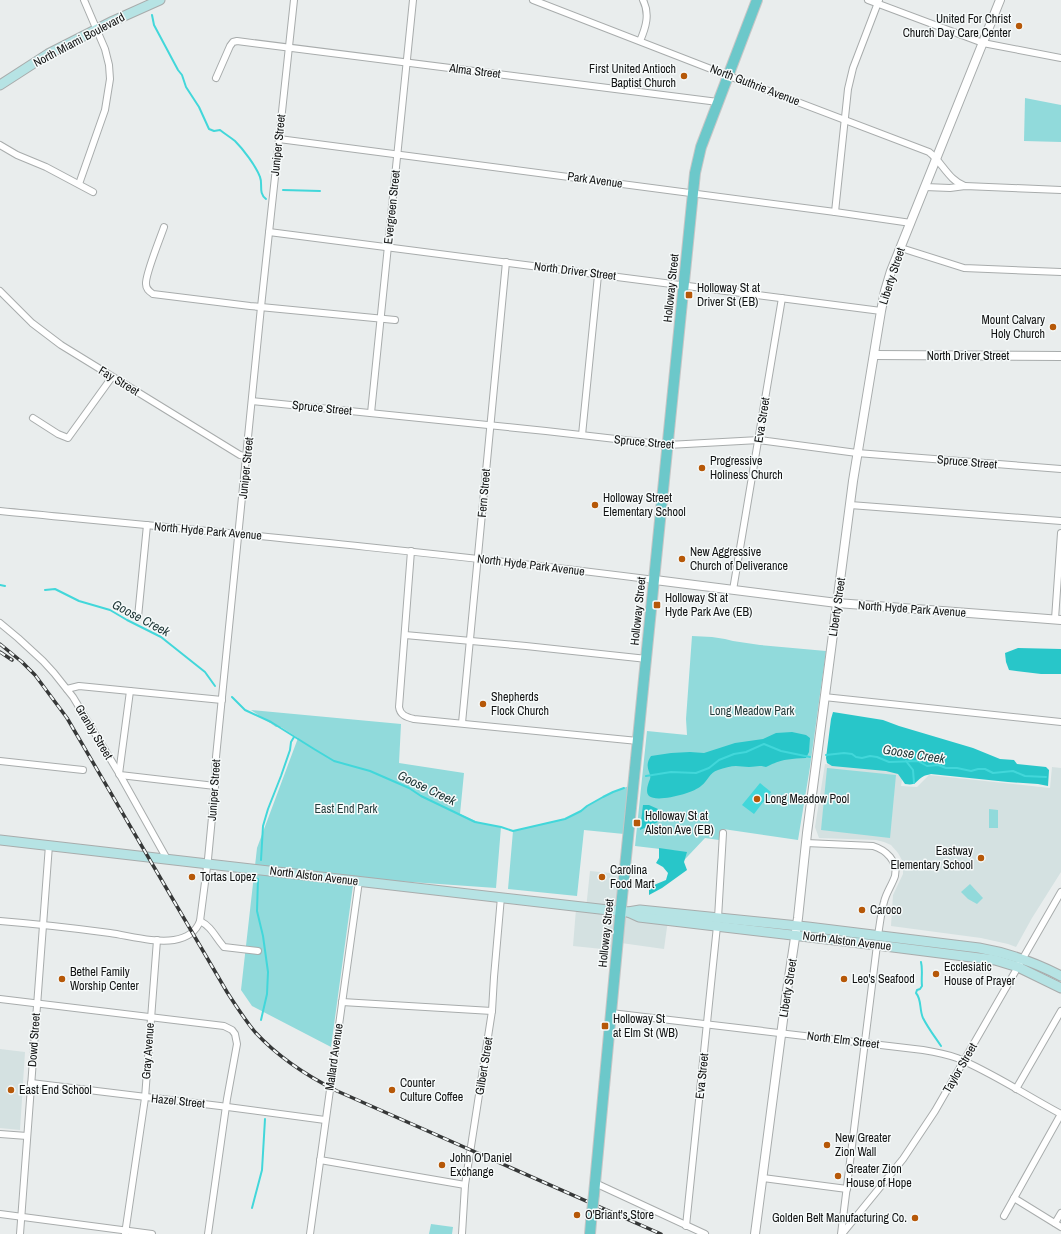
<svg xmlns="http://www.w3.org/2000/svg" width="1061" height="1234" font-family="'Archivo Narrow',sans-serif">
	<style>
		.built { fill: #d4e1e1 }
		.green { fill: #91dadb }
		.forest { fill: #28c6c9 }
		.water { fill: #42d7da }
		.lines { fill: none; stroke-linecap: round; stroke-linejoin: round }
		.stream { stroke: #42d7da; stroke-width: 2 }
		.minor-casing { stroke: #a8acac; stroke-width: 8 }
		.tertiary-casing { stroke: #a8acac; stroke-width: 10 }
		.secondary-casing { stroke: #a8acac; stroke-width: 11 }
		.primary-casing { stroke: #c6c6c6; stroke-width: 12 }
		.minor { stroke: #fff; stroke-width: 6 }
		.tertiary { stroke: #fff; stroke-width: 8 }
		.secondary { stroke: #b6e3e4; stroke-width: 9 }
		.primary { stroke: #6cc8ca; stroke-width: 10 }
		.rail-casing { stroke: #363838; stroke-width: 3.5 }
		.rail { stroke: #f6fafa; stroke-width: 2; stroke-dasharray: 6; stroke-linecap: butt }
		.primary-bridge-casing { stroke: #c6c6c6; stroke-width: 12; stroke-linecap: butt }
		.primary-bridge { stroke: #6cc8ca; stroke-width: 10 }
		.poi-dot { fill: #b65808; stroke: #f6fafa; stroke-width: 1.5 }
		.labels { text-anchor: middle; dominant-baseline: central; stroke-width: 3; stroke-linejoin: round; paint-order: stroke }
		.poi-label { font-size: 12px; fill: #111212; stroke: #f6fafa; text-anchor: start }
		.street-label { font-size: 12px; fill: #111212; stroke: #f6fafa }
		.park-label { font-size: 12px; fill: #243c3c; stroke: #f6fafa }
		.water-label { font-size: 13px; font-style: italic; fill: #1c3434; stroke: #f6fafa }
	</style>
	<rect width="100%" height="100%" fill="#e9eded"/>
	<g class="built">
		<path d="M825,764L897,771L902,780L901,786L917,787L929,775L1050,788L1052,767L1061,768V872L1032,918L1016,947L1008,944L981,938L891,926L893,895L903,874V862L898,853L891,845L884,842L876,840L819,838L815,827Z"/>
		<path d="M590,871L620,874L617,914L668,920L664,949L614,942L612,950L573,946L576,909H586Z"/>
		<path d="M0,1049L25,1052L20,1130L0,1128Z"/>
	</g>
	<g class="green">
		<path d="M1025,98L1061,105V142L1024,141Z"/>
		<path d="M692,636L712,637L725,639L733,641L760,645L826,651L810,767L798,840L723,829L719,840L705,838L672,873L677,851L635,846L647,731L687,735L686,719Z"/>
		<path d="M251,710L401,724L399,763L464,773L460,814L480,823L501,827L496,888L354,878L331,1047L252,1006L241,990L257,848L298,738L281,727H276Z"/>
		<path d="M827,768L896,775L890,838L821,830Z"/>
		<path d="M629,786L624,834L584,830L577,896L508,889L513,831L565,819L581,811L588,805L613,792Z"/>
		<path d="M989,809L998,810V828H989Z"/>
		<path d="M970,884L983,898L977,904L968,899L961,892Z"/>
		<path d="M431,1224L453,1227L452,1234H429Z"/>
	</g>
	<g class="forest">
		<path d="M1018,648L1061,649V674H1041L1009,670L1006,662L1005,653Z"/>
		<path d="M833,712L883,720L899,726L973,748L1000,759L1014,760L1017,764L1046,767L1049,770L1048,786L1038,784L1008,782L931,774C929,775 925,775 924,776C915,781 917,786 905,784L898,774L886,771L832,766L827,763L826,758L831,719Z"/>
		<path d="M792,732L806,735L810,738L809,752L806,758C789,759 782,759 766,767C758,765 756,767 749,767C744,767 740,766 736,766C731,766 724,768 718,770C709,773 708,781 701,786C694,793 657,803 649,796C645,792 648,784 650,779C652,772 643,768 651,756L671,753L690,752L704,753L735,743L763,739L776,733Z"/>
		<path d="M643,805H649L658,809L661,817L658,822L640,830Z"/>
		<path d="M659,848L687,852L684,862L687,870L662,888L649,895V890L654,885L666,880L668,873L663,867L656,863L659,858Z"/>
	</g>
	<path class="water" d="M760,783L771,792L754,814L742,805Z"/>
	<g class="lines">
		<g class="stream">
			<path d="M152,15L154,25L178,70L182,75L186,87L199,107L209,129L214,131L220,130C225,134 230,137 235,141C243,149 256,166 260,177C263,184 258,193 266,199"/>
			<path d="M283,190L320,191"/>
			<path d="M0,585L5,586"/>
			<path d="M45,590L55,589L79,601L110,610L127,620L161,637L205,672L215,686"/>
			<path d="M232,697L245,710L271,722L314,749L334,761L370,771L409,788L421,796L475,822L501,827L513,831L565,819L581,811L587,806L603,797L613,792L624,788"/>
			<path d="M826,755L844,753L852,754L856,757L862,758L870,756L877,757L889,762L918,761L927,766L938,765L946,768H957L971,771L978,769H985L993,773L1013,771L1025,776L1046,777"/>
			<path d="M906,761L913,770L914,783"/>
			<path d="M646,776L671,772L696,773L709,768L719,760L734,754L746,752L764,744L781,751L810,757"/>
			<path d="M261,860L263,826L268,809L281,776L290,750L291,742L294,737"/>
			<path d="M258,879L257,911L263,936L268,972L267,994L261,1020"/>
			<path d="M921,962C923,970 921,978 922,986L920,989L917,990L916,993C922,1000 919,1009 923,1018C928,1028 935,1037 941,1046"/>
			<path d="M252,1208L262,1170L265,1119"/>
		</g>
		<g class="minor-casing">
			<g id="minor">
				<path d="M533,0L729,76L929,152C942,162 949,181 965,186"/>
				<path d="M868,0L983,43L1061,58"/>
				<path d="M640,41C646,27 650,14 643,0"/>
				<path d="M216,78L230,46L233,42L237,41L718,102"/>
				<path d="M279,139L835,212L911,223"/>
				<path d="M0,145L17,155L46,167L93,192"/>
				<path d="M79,184L105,110L110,79L109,65L105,49L84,0"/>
				<path d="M925,187L950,188L965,186L1061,190"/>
				<path d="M835,212L848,89L853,68L879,0"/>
				<path d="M164,227C160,239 145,275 146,284C146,289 149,291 153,294L250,306L395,320"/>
				<path d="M269,232L881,311"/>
				<path d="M901,248L964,268L1061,272"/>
				<path d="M0,291L32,323L61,345L240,455L247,457"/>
				<path d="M252,401L546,431L668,445L759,440L857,453L1061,469"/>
				<path d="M371,413L413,0"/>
				<path d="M33,418L58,434L68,438L112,377"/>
				<path d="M582,435L598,275"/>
				<path d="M850,505L1061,521"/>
				<path d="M0,511C218,532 437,552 655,580"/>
				<path d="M411,551L399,707C400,715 406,717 414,719L638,741"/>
				<path d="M733,590L782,298"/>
				<path d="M138,617L147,525"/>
				<path d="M1055,619L1061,533"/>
				<path d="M0,623L18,638L43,661L54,673L73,697L120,775L167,859"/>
				<path d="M405,635L526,646L647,659"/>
				<path d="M67,689L79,686L222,700"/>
				<path d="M824,697L1061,722"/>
				<path d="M462,723L506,262"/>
				<path d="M0,761L83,770"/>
				<path d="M119,774L130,691"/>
				<path d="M120,775L215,786"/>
				<path d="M806,843L873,846C886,850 898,861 895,876C892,885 886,893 884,902C881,912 880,924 878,935"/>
				<path d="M718,918L723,833"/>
				<path d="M0,921C37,924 73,928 110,933C130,936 155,943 174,940C186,938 196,932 200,921L208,859L215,786L216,757L261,307L294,0"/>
				<path d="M200,921C212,927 215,937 224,947L258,951"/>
				<path d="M0,999L224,1026L232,1030L235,1034L237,1044L227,1099L208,1234"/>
				<path d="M342,1002L492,1011"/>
				<path d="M611,1013L923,1050C935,1052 946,1054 957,1058C993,1073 1027,1096 1061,1114L1004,1216"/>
				<path d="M31,1083L220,1106L325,1120"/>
				<path d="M1016,1089L1061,1011"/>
				<path d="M0,1134L27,1136"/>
				<path d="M320,1160L465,1185"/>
				<path d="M763,1178L847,1189"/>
				<path d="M595,1183L705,1234"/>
				<path d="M1014,1198L1061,1227"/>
				<path d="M0,1214L152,1234"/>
				<path d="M1055,1223L1061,1213"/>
				<path d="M686,1226L717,926"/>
				<path d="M20,1234L49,845"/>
				<path d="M125,1234L145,1098L157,940"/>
				<path d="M310,1234L359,881"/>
				<path d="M462,1234L465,1185L492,1011L494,977L501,897"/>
				<path d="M841,1234L877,945"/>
				<path d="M842,1234L903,1159L935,1111L1061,892"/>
			</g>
		</g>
		<g class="tertiary-casing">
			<g id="tertiary">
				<path d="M874,355L1061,356"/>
				<path d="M655,580L837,603L1061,620"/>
				<path d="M755,1234L786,997L798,918L807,833L853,481L881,311L885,291L891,271L1000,0"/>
			</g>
		</g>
		<g class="secondary-casing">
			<g id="secondary">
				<path d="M0,85L48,54L113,21L160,0"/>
				<path d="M0,840L617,911L628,912L640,910L808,927L979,948C1008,953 1034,962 1061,976"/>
				<path d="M628,912L639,917L877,945L995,960L1018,967L1061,988"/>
			</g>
		</g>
		<g class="primary-casing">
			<g id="primary">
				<path d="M594,1194L620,917L695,173L701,147L757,0"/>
				<path d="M590,1234L591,1222"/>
			</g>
		</g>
		<use href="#minor" class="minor"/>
		<use href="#tertiary" class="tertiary"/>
		<use href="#secondary" class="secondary"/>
		<use href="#primary" class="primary"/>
		<g class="rail-casing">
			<g id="rail">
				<path d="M0,644L22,662L35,675L67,718L227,992C236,1006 245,1020 255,1032C278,1057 307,1076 337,1091L661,1234"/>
				<path d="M0,652L12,660"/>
			</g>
		</g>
		<use href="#rail" class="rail"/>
		<g class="primary-bridge-casing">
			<path id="primary-bridge" d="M591,1222L594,1194"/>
		</g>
		<use href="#primary-bridge" class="primary-bridge"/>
	</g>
	<g class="poi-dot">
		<circle cx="1019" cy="26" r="4"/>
		<circle cx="684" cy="76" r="4"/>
		<rect x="685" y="291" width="8" height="8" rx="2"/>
		<circle cx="1053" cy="327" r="4"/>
		<circle cx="702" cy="468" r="4"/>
		<circle cx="595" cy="505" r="4"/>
		<circle cx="682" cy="559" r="4"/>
		<rect x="653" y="601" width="8" height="8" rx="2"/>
		<circle cx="483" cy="704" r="4"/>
		<circle cx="757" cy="799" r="4"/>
		<rect x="633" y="819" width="8" height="8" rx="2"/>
		<circle cx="981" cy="858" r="4"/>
		<circle cx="192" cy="877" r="4"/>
		<circle cx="602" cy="877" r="4"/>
		<circle cx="862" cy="910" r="4"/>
		<circle cx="936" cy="974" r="4"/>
		<circle cx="62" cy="979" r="4"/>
		<circle cx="844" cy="979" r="4"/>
		<rect x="601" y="1022" width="8" height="8" rx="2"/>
		<circle cx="11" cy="1090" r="4"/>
		<circle cx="392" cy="1090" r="4"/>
		<circle cx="827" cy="1145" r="4"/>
		<circle cx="442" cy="1165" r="4"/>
		<circle cx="838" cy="1176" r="4"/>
		<circle cx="577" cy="1215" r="4"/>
		<circle cx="915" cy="1218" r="4"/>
	</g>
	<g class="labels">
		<g class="poi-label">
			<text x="1011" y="19" text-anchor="end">United For Christ<tspan x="1011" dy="14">Church Day Care Center</tspan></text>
			<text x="676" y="69" text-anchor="end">First United Antioch<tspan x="676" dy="14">Baptist Church</tspan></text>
			<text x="697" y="288">Holloway St at<tspan x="697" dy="14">Driver St (EB)</tspan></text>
			<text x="1045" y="320" text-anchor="end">Mount Calvary<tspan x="1045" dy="14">Holy Church</tspan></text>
			<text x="710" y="461">Progressive<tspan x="710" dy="14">Holiness Church</tspan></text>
			<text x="603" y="498">Holloway Street<tspan x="603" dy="14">Elementary School</tspan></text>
			<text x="690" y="552">New Aggressive<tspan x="690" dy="14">Church of Deliverance</tspan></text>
			<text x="665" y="598">Holloway St at<tspan x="665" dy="14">Hyde Park Ave (EB)</tspan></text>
			<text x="491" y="697">Shepherds<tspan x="491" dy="14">Flock Church</tspan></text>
			<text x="765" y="799">Long Meadow Pool</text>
			<text x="645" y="816">Holloway St at<tspan x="645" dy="14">Alston Ave (EB)</tspan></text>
			<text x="973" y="851" text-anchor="end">Eastway<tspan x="973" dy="14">Elementary School</tspan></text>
			<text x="610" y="870">Carolina<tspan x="610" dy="14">Food Mart</tspan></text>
			<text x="200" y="877">Tortas Lopez</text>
			<text x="870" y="910">Caroco</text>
			<text x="944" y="967">Ecclesiatic<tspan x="944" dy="14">House of Prayer</tspan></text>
			<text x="70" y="972">Bethel Family<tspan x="70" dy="14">Worship Center</tspan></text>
			<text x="852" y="979">Leo's Seafood</text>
			<text x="613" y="1019">Holloway St<tspan x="613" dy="14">at Elm St (WB)</tspan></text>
			<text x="400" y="1083">Counter<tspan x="400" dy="14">Culture Coffee</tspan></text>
			<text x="19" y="1090">East End School</text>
			<text x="835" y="1138">New Greater<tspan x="835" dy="14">Zion Wall</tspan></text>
			<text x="450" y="1158">John O'Daniel<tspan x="450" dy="14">Exchange</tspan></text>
			<text x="846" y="1169">Greater Zion<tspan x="846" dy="14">House of Hope</tspan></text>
			<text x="585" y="1215">O'Briant's Store</text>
			<text x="907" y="1218" text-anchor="end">Golden Belt Manufacturing Co.</text>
		</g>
		<g class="street-label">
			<text transform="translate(79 40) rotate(-28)">North Miami Boulevard</text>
			<text transform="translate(475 71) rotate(7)">Alma Street</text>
			<text transform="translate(755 85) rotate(21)">North Guthrie Avenue</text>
			<text transform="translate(278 145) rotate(-84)">Juniper Street</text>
			<text transform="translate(595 180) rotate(8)">Park Avenue</text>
			<text transform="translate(392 207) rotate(-84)">Evergreen Street</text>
			<text transform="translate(575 271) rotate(7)">North Driver Street</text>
			<text transform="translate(892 276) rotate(-72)">Liberty Street</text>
			<text transform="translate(671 288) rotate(-84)">Holloway Street</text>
			<text x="968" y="356">North Driver Street</text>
			<text transform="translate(119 381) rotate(31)">Fay Street</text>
			<text transform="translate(322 408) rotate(6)">Spruce Street</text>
			<text transform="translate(762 420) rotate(-81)">Eva Street</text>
			<text transform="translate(644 442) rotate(5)">Spruce Street</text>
			<text transform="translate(967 462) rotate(5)">Spruce Street</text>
			<text transform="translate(246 468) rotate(-84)">Juniper Street</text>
			<text transform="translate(484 493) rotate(-85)">Fern Street</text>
			<text transform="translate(208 531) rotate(5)">North Hyde Park Avenue</text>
			<text transform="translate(531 565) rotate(7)">North Hyde Park Avenue</text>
			<text transform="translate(837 607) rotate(-82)">Liberty Street</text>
			<text transform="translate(912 609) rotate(4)">North Hyde Park Avenue</text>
			<text transform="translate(638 611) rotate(-84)">Holloway Street</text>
			<text transform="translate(94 732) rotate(59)">Granby Street</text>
			<text transform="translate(214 790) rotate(-86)">Juniper Street</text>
			<text transform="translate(314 876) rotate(7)">North Alston Avenue</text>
			<text transform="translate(606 933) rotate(-84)">Holloway Street</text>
			<text transform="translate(847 941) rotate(7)">North Alston Avenue</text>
			<text transform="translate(788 988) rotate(-81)">Liberty Street</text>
			<text transform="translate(34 1040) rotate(-86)">Dowd Street</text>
			<text transform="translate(843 1040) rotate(7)">North Elm Street</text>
			<text transform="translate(148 1051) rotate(-86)">Gray Avenue</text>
			<text transform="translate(334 1057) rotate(-82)">Mallard Avenue</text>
			<text transform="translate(484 1066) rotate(-81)">Gilbert Street</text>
			<text transform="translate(960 1068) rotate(-60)">Taylor Street</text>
			<text transform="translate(702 1076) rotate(-84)">Eva Street</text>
			<text transform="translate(178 1101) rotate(6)">Hazel Street</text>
		</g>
		<g class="park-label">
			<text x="752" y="711">Long Meadow Park</text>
			<text x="346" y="809">East End Park</text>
		</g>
		<g class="water-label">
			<text transform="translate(141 618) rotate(28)">Goose Creek</text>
			<text transform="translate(914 754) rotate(9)">Goose Creek</text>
			<text transform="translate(427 788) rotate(26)">Goose Creek</text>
		</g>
	</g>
</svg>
